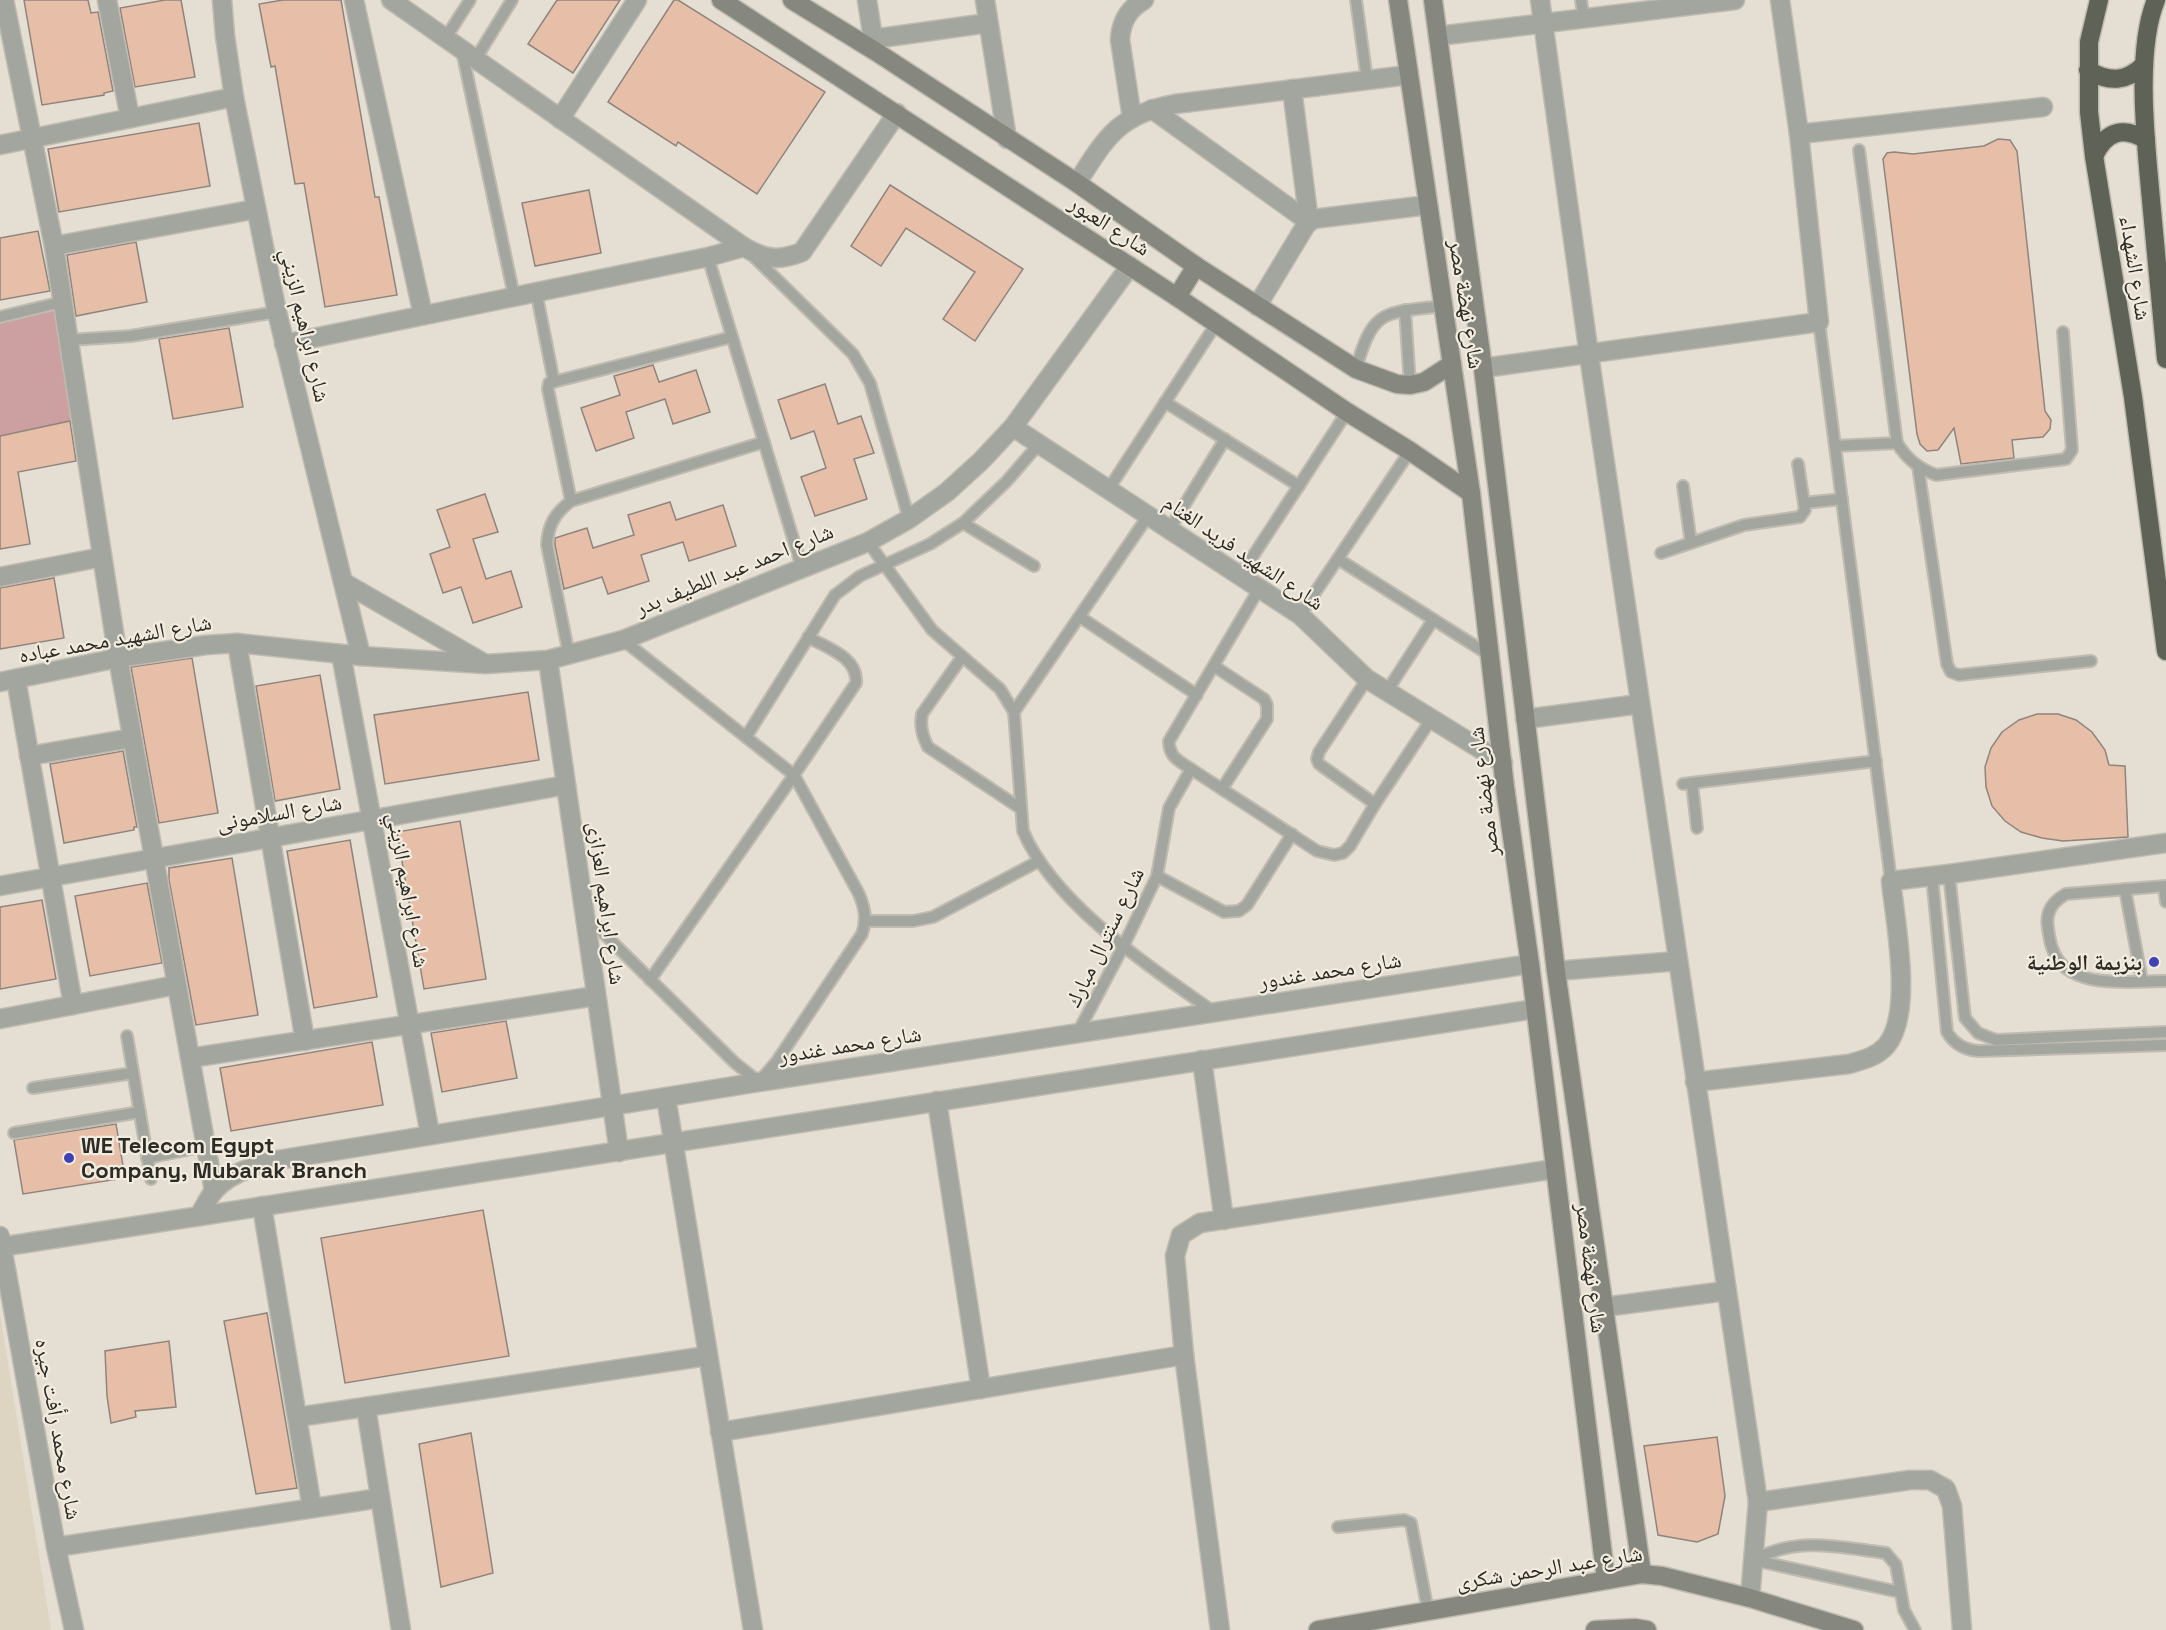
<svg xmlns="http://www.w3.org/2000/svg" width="2166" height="1630" font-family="'Space Grotesk','Noto Naskh Arabic',sans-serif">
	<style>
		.built { fill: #ddd5c1 }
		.green { fill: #cca0a0 }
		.building { fill: #e7bfa8; stroke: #90847d; stroke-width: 1.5 }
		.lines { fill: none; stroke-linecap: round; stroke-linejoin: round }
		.lane-casing { stroke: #bfbbb0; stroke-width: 14 }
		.street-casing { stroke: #bfbbb0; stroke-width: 21 }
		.secondary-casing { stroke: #bfbbb0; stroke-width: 21 }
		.highway-casing { stroke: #bfbbb0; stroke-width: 21 }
		.lane { stroke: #a3a59f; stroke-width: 10 }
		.street { stroke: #a3a59f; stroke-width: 18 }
		.secondary { stroke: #868880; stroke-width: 18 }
		.highway { stroke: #5f6257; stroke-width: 18 }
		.poi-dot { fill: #4141b6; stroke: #f2ecdf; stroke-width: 2 }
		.labels { text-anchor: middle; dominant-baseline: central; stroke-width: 4.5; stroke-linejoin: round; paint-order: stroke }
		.street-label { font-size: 22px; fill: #2d2b26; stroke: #f2ecdf }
		.poi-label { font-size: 22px; font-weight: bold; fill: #2d2b26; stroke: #f2ecdf; text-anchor: end }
	</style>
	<rect width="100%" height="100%" fill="#e4dfd2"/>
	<path class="built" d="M0,1314L51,1630H0Z"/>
	<path class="green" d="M62,302L81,419L0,436V318Z"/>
	<g class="building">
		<path d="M24,0H88L91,13L98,12L113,91L104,93V95L42,105Z"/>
		<path d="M165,0H181L195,77L135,87L120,8Z"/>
		<path d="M283,0H341L375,197H379L397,295L325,307L304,183L295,184L275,66L271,67L259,4Z"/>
		<path d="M557,0H620L573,73L528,44Z"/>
		<path d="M674,0H678L825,92L757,194L678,142L676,146L608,102Z"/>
		<path d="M199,123L210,186L59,212L48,149Z"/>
		<path d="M1998,139L2010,140L2017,151L2045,411L2051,420L2050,429L2043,437L2012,440L2014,458L1961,464L1954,428L1938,450L1927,451L1920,444L1917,434L1883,159L1887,153L1894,152L1913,154L1984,146Z"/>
		<path d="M890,185L1023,269L975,341L943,319L975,272L906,228L881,266L851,246Z"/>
		<path d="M589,190L601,253L535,266L522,203Z"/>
		<path d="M38,231L50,291L0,300V238Z"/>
		<path d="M136,242L147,302L76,316L67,255Z"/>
		<path d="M229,328L243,407L173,419L159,339Z"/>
		<path d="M653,365L659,382L696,370L710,412L673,424L665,399L626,412L634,438L596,451L581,408L620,395L614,376Z"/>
		<path d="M825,384L838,424L861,416L874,453L854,459L867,499L815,516L801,477L826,468L814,431L791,439L778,400Z"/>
		<path d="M70,421L76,461L18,472L30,544L0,549V436Z"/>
		<path d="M485,494L498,532L473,539L486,579L511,571L522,607L473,623L461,587L443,593L430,554L450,547L437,510Z"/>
		<path d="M670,502L676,520L723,505L736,546L689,561L683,542L641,555L649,581L608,594L602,577L564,589L555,545V538L587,528L593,548L634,535L628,515Z"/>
		<path d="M54,578L64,638L0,649V588Z"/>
		<path d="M192,658L218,813L159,823L131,667Z"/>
		<path d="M320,675L340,789L275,801L256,686Z"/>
		<path d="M528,692L539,760L385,784L374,715Z"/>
		<path d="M2037,714H2058L2076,720L2092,732L2105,750L2109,765L2125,766L2128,837L2063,841L2042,838L2021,832L2005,821L1992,806L1986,787L1985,767L1991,748L2002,732L2019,720Z"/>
		<path d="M123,751L137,827H134V830L64,843L50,764Z"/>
		<path d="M460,821L486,979L424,989L397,832Z"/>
		<path d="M350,840L377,997L314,1008L287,851Z"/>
		<path d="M232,858L258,1015L196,1025L169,880V868Z"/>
		<path d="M147,883L162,963L90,976L75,896Z"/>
		<path d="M42,900L56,979L0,989V907Z"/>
		<path d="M506,1021L517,1078L442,1092L431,1033Z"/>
		<path d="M372,1042L383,1105L231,1131L220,1068Z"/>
		<path d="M116,1124L125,1178L23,1194L14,1140Z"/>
		<path d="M483,1210L509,1356L345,1383L321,1238Z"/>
		<path d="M267,1313L297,1488L256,1494L224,1321Z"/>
		<path d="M169,1341L176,1407L135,1411L136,1417L111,1423L107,1396L105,1351Z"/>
		<path d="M471,1433L493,1573L441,1587L419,1444Z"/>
		<path d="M1717,1437L1725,1496L1718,1534L1697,1542L1658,1535L1644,1446Z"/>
	</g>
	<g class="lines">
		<g class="lane-casing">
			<g id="lane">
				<path d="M1356,0L1367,80"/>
				<path d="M1581,0L1584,20"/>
				<path d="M445,39L470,0"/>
				<path d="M462,51L514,296"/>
				<path d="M475,60L512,0"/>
				<path d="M1859,150L1897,443C1907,459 1918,468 1936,475L2066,459L2072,450L2063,332"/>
				<path d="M753,256L853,354L870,383L909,519"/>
				<path d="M708,257L802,568"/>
				<path d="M536,291L554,382"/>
				<path d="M1405,310L1410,385"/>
				<path d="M0,317L62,302"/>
				<path d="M1819,322L1891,881"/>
				<path d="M69,340L131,336L277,312"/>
				<path d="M1356,369C1373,308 1384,313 1443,306"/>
				<path d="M1165,402L1299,486"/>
				<path d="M1835,446L1897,443"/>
				<path d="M1918,466L1947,664L1951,672L1959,675L2091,661"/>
				<path d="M1683,486L1691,543"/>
				<path d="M1108,490L1216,324"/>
				<path d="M571,501L548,389L549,383L732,337"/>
				<path d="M1804,503L1842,499"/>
				<path d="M963,523L1034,566"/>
				<path d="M1169,530L1225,439"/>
				<path d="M868,542L932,630L1000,689L1014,712L1023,831C1054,904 1150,967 1214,1012"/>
				<path d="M1661,553L1744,525L1800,517L1805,510L1798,464"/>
				<path d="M1338,559L1491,656"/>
				<path d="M1240,576L1347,412"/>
				<path d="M1300,615L1410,451"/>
				<path d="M1080,617L1197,695"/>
				<path d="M569,655L547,545C548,525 555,513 571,501L764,442"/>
				<path d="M962,657L922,714C920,726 922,735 928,747L1020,808"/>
				<path d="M1214,666L1264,699L1267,705V719L1222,789"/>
				<path d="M1367,679L1319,752L1317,759L1319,764L1375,804"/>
				<path d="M1387,691L1433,620"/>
				<path d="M1014,712L1148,516"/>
				<path d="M746,737L835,595L860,576L930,544L963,523L1006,482L1039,444"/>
				<path d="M1191,769C1179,761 1169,757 1169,741L1259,589"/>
				<path d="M1692,783L1697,828"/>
				<path d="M1683,784L1876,761"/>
				<path d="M1949,874L1965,1018L1978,1033L1996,1040L2166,1032"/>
				<path d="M1157,876L1224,912L1239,911L1247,905L1292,834"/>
				<path d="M1932,876L1947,1032C1954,1044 1964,1050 1979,1051L2166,1045"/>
				<path d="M2166,886L2066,894C2053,901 2045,912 2048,928C2049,935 2050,944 2053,950C2067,991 2132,981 2166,981"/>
				<path d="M2164,887L2166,902"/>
				<path d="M2125,889L2142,981"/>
				<path d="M586,916L735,1063L759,1082L777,1061L862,934C867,919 865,909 859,894L794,775L623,640"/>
				<path d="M866,921H913L933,917L1039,861"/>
				<path d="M650,980L794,775L856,683C858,657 827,648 808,637"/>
				<path d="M1077,1034L1123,947L1157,876L1169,808L1191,769L1317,851L1334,855L1343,853L1350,846L1375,804L1432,718"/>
				<path d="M127,1036L151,1179"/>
				<path d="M33,1088L133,1073"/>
				<path d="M14,1133L140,1112"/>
				<path d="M147,1158L206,1146"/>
				<path d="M1338,1527L1404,1520L1411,1523L1428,1611"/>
				<path d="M1753,1560C1799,1536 1837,1547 1886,1553L1896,1565L1904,1610L1915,1630"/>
				<path d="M1753,1560L1899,1592"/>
			</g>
		</g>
		<g class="street-casing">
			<g id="street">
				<path d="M4,0L54,246L118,658L214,1191"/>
				<path d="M107,0L130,118"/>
				<path d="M222,0L225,36L234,97L277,312L361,656"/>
				<path d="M354,0L423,315"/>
				<path d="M391,0L744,247C766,260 779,261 802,252L897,113"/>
				<path d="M867,0L875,51"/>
				<path d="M985,0L1007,139"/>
				<path d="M1540,0L1589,355L1758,1502L1750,1598"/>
				<path d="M1438,36L1735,0"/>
				<path d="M873,39L988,23"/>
				<path d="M1292,89L1309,222"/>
				<path d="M1152,109L1309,222"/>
				<path d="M1132,118L1120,40C1121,22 1128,9 1144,0"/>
				<path d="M560,119L637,0"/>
				<path d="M1799,134L2043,107"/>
				<path d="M0,145L234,97"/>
				<path d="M1077,183C1106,137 1119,114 1175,104L1408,75"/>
				<path d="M54,246L256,209"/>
				<path d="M1257,306L1306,225L1313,219L1428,205"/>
				<path d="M284,344L708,257L744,247"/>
				<path d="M1483,368L1819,322L1799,134L1780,0"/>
				<path d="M1013,427L1300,615L1367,679L1503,763"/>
				<path d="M0,577L102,557"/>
				<path d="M343,582L482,662"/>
				<path d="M237,643L305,1041"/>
				<path d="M341,654L430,1134"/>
				<path d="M548,660L619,1152"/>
				<path d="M16,679L73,1005"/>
				<path d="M0,682L118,658L206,645L237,643L361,656L485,664L548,660L623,640L868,542L909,519L947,492L981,461L1013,427L1130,266"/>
				<path d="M1525,719L1640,704"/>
				<path d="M29,756L132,738"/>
				<path d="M0,886L566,785"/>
				<path d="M1556,971L1678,961"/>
				<path d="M0,1019L176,985"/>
				<path d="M190,1058L596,996"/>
				<path d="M1202,1060L1224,1220"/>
				<path d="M1695,1082L1849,1064C1863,1060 1876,1057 1886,1046C1914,1014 1895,921 1891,881L1949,874L2166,843"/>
				<path d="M666,1097L753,1630"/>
				<path d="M937,1101L981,1389"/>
				<path d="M262,1206L312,1508"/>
				<path d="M199,1216C204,1208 208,1198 214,1191C229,1173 256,1165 278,1160L759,1082L1530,964"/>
				<path d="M0,1236L56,1547L74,1630"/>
				<path d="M0,1247C512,1168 1024,1087 1535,1009"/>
				<path d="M1604,1307L1726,1291"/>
				<path d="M366,1407L401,1630"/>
				<path d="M298,1417L707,1356"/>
				<path d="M720,1432L1184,1355"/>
				<path d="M1758,1502L1910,1480H1930L1946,1489L1952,1506L1962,1630"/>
				<path d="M56,1547L380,1498"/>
				<path d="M1220,1630L1184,1355L1175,1256L1181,1235L1200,1223L1555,1169"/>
			</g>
		</g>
		<g class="secondary-casing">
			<g id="secondary">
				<path d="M721,0L1177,297L1347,412L1410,451L1471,493"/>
				<path d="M792,0L875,51L1077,183L1196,266L1356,369L1397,384L1410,385L1424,382L1452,364"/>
				<path d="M1398,0L1471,493L1505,787L1530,964L1606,1580"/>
				<path d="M1433,0L1483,368L1556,971L1642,1574"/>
				<path d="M1177,297L1196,266"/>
				<path d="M1318,1630L1642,1574L1662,1576L1750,1598L1854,1630"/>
				<path d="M1595,1630L1635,1628L1647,1630"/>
			</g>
		</g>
		<g class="highway-casing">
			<g id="highway">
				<path d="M2099,0L2089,42V112L2094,156L2133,397L2166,651"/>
				<path d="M2156,0C2135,51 2146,144 2151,200C2156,253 2161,306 2166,359"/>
				<path d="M2088,70C2109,83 2126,82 2144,65"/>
				<path d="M2094,156C2106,131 2123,126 2146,140"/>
			</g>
		</g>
		<use href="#lane" class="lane"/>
		<use href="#street" class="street"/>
		<use href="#secondary" class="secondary"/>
		<use href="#highway" class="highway"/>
	</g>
	<g class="poi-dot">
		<circle cx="2154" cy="962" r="6"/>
		<circle cx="69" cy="1158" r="6"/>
	</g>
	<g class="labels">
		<g class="street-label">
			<text transform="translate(1110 225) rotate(33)">شارع العبور</text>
			<text transform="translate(2136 268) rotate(81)">شارع الشهداء</text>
			<text transform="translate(1467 304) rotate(81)">شارع نهضة مصر</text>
			<text transform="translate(306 325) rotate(77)">شارع ابراهيم الزيني</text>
			<text transform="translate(1244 552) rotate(34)">شارع الشهيد فريد الغنام</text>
			<text transform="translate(734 569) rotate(-22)">شارع احمد عبد اللطيف بدر</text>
			<text transform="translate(115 638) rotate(-10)">شارع الشهيد محمد عباده</text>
			<text transform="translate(1483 792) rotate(-97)">شارع نهضة مصر</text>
			<text transform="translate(279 812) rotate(-10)">شارع السلامونى</text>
			<text transform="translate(409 890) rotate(80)">شارع ابراهيم الزيني</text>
			<text transform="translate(607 903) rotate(82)">شارع ابراهيم العزازى</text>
			<text transform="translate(1104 937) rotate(-64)">شارع سنترال مبارك</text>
			<text transform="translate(1330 970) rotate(-9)">شارع محمد غندور</text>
			<text transform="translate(850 1044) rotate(-9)">شارع محمد غندور</text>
			<text transform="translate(1592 1268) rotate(83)">شارع نهضة مصر</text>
			<text transform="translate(59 1429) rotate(80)">شارع محمد رأفت جيره</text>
			<text transform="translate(1549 1567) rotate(-9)">شارع عبد الرحمن شكرى</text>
		</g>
		<g class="poi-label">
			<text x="2142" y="962">بنزيمة الوطنية</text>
			<text x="81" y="1145" text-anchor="start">WE Telecom Egypt<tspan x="81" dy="25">Company, Mubarak Branch</tspan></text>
		</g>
	</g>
</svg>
